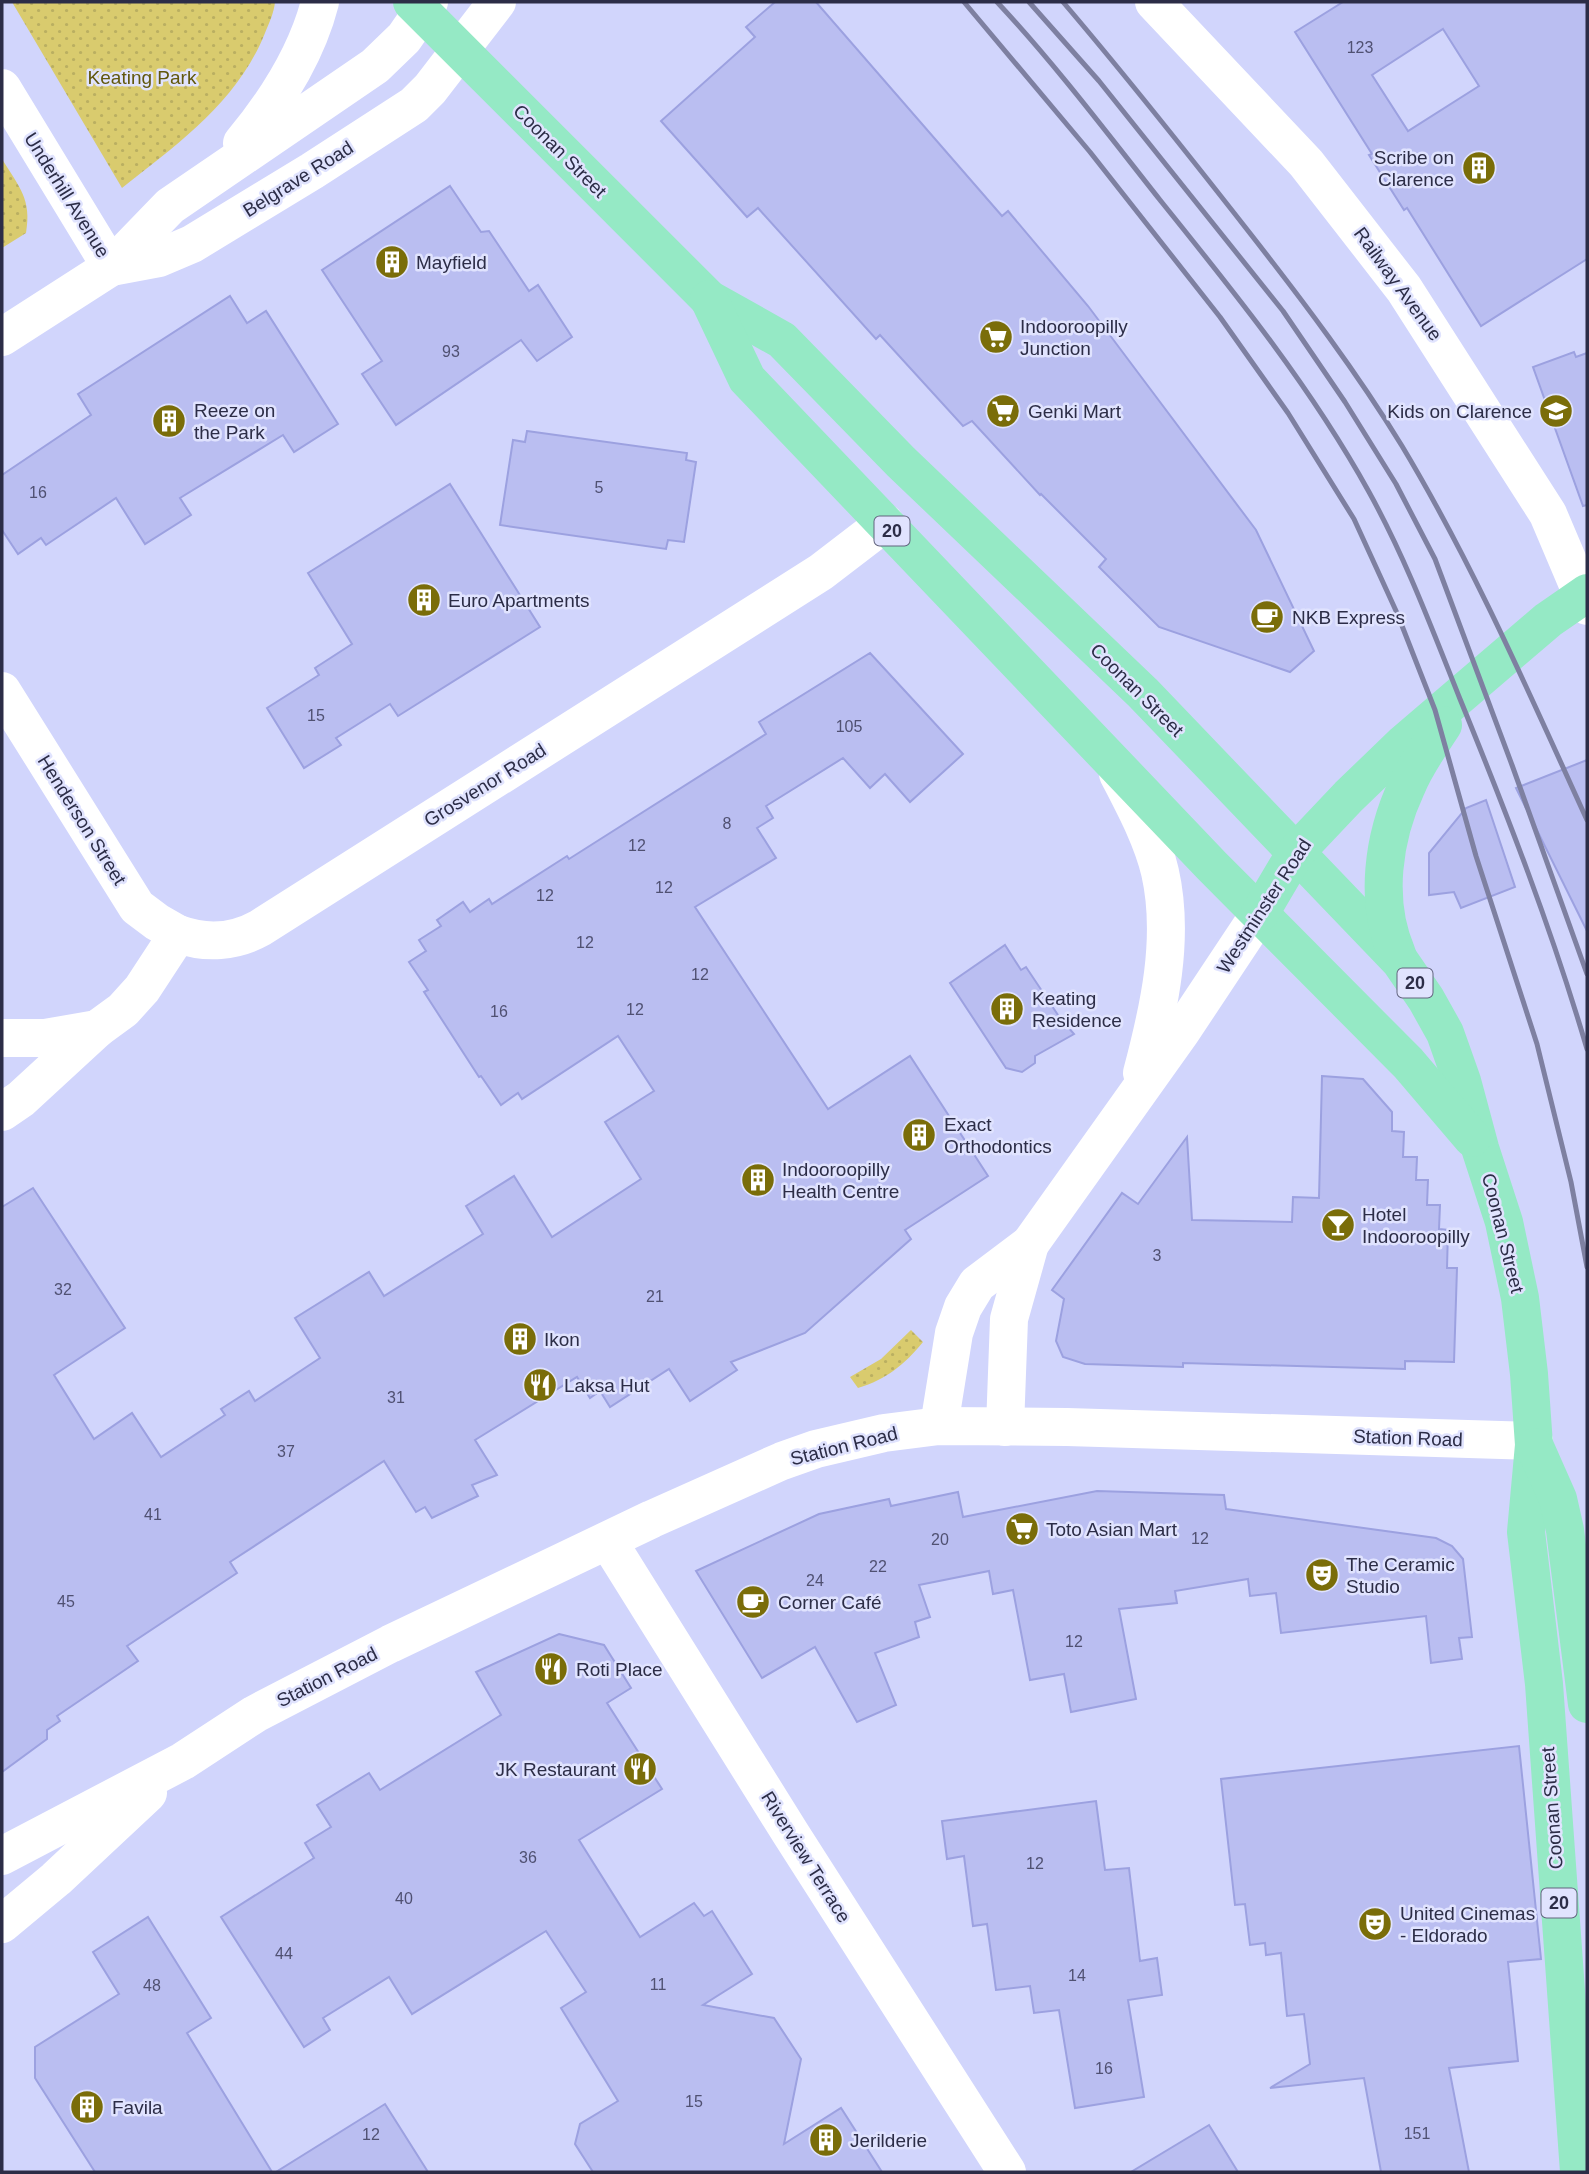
<svg xmlns="http://www.w3.org/2000/svg" width="1589" height="2174" font-family="Helvetica,sans-serif">
	<style>
		.green { fill: url(#green-dots) }
		.building { fill: #babef1; stroke: #9ca1e0; stroke-width: 2; fill-rule: evenodd }
		.lines { fill: none; stroke-linecap: round; stroke-linejoin: round }
		.minor { stroke: #fff; stroke-width: 38 }
		.major { stroke: #95e9c5; stroke-width: 38 }
		.rail { stroke: #7e80a1; stroke-width: 5 }
		.labels { text-anchor: middle; dominant-baseline: central; stroke-width: 5; stroke-linejoin: round; paint-order: stroke }
		.number-label { font-size: 16px; fill: #505172 }
		.shield { fill: #e0e3fe; stroke: #62647e; stroke-width: 2 }
		.shield-label { font-size: 18px; font-weight: bold; fill: #2c2d47 }
		.park-label { font-size: 19px; fill: #61570d; stroke: #e0e3fe }
		.street-label { font-size: 19px; fill: #2c2d47; stroke: #e0e3fe }
		.poi-label { font-size: 19px; fill: #2c2d47; stroke: #e0e3fe; text-anchor: start }
	</style>
	<defs>
		<pattern id="green-dots" width="8" height="8" patternUnits="userSpaceOnUse" patternTransform="scale(1.75)"><rect width="8" height="8" fill="#d9cb6e"/><path d="M2 2h.1M6 6h.1" fill="none" stroke="#baaf61" stroke-width="1.8" stroke-linecap="round"/></pattern>
	</defs>
	<rect width="100%" height="100%" fill="#d1d5fc"/>
	<g class="green">
		<path d="M12,2H275C274,13 269,23 265,33C238,101 178,144 122,188Z"/>
		<path d="M2,159C19,187 32,199 26,233L2,248Z"/>
		<path d="M911,1330L923,1342C904,1365 887,1379 858,1388L850,1377L881,1359Z"/>
	</g>
	<g class="building">
		<path d="M775,2H816L1002,216L1008,211L1088,306L1256,530L1314,651L1290,672L1159,627L1099,567L1106,559L1041,494L1040,495L972,421L963,426L880,335L876,339L758,208L747,217L661,121L755,37L746,27Z"/>
		<path d="M1343,2H1587V259L1481,326L1407,208L1404,210L1369,155L1372,154L1295,32ZM1443,29L1479,86L1408,131L1372,75Z"/>
		<path d="M450,186L481,232L489,231L529,291L538,285L572,337L537,361L521,340L396,425L362,374L382,361L322,270Z"/>
		<path d="M230,296L247,323L266,311L338,424L294,452L283,435L180,498L191,515L145,544L116,498L46,545L41,538L18,554L2,530V475L91,415L78,394Z"/>
		<path d="M1574,352L1576,357L1587,353V505L1583,506L1533,367Z"/>
		<path d="M527,431L687,453L686,460L696,462L684,542L668,540L666,549L500,525L513,440L525,442Z"/>
		<path d="M450,484L540,627L398,716L390,704L336,738L341,745L304,768L267,708L319,675L315,668L352,644L308,573Z"/>
		<path d="M870,653L963,754L910,802L885,774L870,788L843,758L766,806L773,818L757,828L776,858L695,907L828,1109L910,1056L988,1176L905,1230L911,1239L805,1333L731,1362L737,1370L690,1401L669,1369L610,1407L600,1391L590,1398L577,1377L475,1440L497,1475L472,1485L478,1496L432,1518L425,1507L416,1512L384,1461L230,1562L237,1573L127,1646L138,1661L57,1716L60,1721L47,1730V1739L2,1772V1207L33,1188L125,1328L54,1375L94,1439L132,1413L161,1457L225,1415L221,1409L249,1391L255,1401L320,1358L295,1318L369,1272L384,1296L483,1234L466,1206L514,1176L552,1237L641,1179L605,1122L654,1091L618,1036L522,1099L518,1093L501,1105L481,1076L479,1077L424,992L428,990L409,962L426,951L419,940L441,926L437,920L463,902L470,912L489,899L492,904L567,856L569,859L766,734L759,722Z"/>
		<path d="M1587,760V931L1516,788Z"/>
		<path d="M1486,800L1515,887L1461,908L1454,892L1429,895V853L1466,808Z"/>
		<path d="M1005,945L1021,970L1026,967L1060,1018L1074,1034L1035,1056V1063L1022,1072L1006,1068L950,983Z"/>
		<path d="M1322,1076L1363,1079L1392,1112V1131L1404,1132L1403,1157H1417L1416,1180H1428L1427,1205H1440L1439,1229L1448,1230L1447,1268H1457L1454,1362L1405,1361V1369L1183,1363V1367L1085,1364L1063,1357L1056,1341L1064,1299L1052,1290L1122,1193L1138,1204L1187,1137L1192,1220L1292,1222L1293,1197L1319,1198Z"/>
		<path d="M1097,1491L1224,1495L1226,1509L1436,1538L1452,1546L1463,1559L1472,1637L1459,1638L1462,1659L1431,1663L1426,1616L1281,1633L1276,1593L1250,1596L1248,1579L1175,1591L1177,1603L1119,1609L1136,1699L1071,1712L1064,1674L1030,1680L1013,1590L993,1594L989,1571L919,1585L930,1617L915,1622L919,1637L875,1653L896,1705L857,1722L815,1647L762,1678L696,1571L819,1514L889,1499L891,1506L958,1492L963,1517Z"/>
		<path d="M559,1634L604,1645L631,1688L607,1703L662,1789L579,1840L640,1937L694,1903L704,1916L712,1911L752,1974L703,2005L774,2018L801,2059L784,2144L841,2108L882,2172H593L575,2144L580,2124L618,2101L561,2008L586,1992L546,1931L412,2014L389,1977L323,2018L330,2030L304,2047L221,1917L314,1858L305,1843L331,1827L317,1805L369,1773L380,1790L501,1715L476,1672Z"/>
		<path d="M1519,1746L1541,1959L1508,1962L1518,2061L1449,2068L1469,2172H1381L1364,2078L1270,2088L1310,2064L1304,2014L1287,2016L1281,1953L1266,1955L1265,1943L1250,1945L1245,1904L1235,1905L1221,1779Z"/>
		<path d="M1096,1801L1105,1870L1129,1868L1140,1961L1157,1958L1162,1995L1128,2000L1144,2097L1075,2108L1059,2010L1034,2013L1030,1986L996,1990L987,1924L973,1926L964,1856L947,1859L942,1821Z"/>
		<path d="M148,1917L211,2018L187,2033L272,2172H95L35,2078V2047L119,1994L93,1952Z"/>
		<path d="M385,2104L428,2172H276Z"/>
		<path d="M1209,2125L1238,2172H1131Z"/>
	</g>
	<g class="lines">
		<g class="minor">
			<path d="M1154,2L1306,163L1404,289L1548,514L1587,606"/>
			<path d="M2,88L111,267"/>
			<path d="M242,143C276,102 307,53 320,2"/>
			<path d="M111,267L159,258L192,244L312,171L414,105L430,89L497,2"/>
			<path d="M2,337L111,267L170,206L375,66L404,38L429,2"/>
			<path d="M2,691L137,907L157,922L178,934"/>
			<path d="M1118,774C1134,805 1152,838 1160,872C1175,938 1159,1009 1142,1073"/>
			<path d="M2,1038H45L97,1029"/>
			<path d="M2,1112L21,1099L97,1029L123,1010L142,989L178,934C206,944 235,942 260,928L821,572L885,523"/>
			<path d="M939,1426L954,1333L963,1307L977,1284L1030,1244L1181,1032L1260,913"/>
			<path d="M1005,1427L1009,1319L1030,1244"/>
			<path d="M608,1541L791,1834L1007,2172"/>
			<path d="M2,1856L183,1761L255,1714L390,1644L652,1519L782,1461L816,1449L884,1433L939,1426L1067,1427L1534,1441"/>
			<path d="M2,1924L56,1879L148,1793"/>
		</g>
		<g class="major">
			<path d="M412,2L709,299L782,340L901,462L1143,693L1400,961L1426,999L1445,1033L1462,1081L1480,1148L1504,1222L1520,1298L1529,1374L1534,1445L1526,1532L1544,1684L1579,2172"/>
			<path d="M709,299L747,379L1212,866L1408,1063L1472,1138"/>
			<path d="M1260,913L1296,852L1349,796L1403,744L1548,620L1587,593"/>
			<path d="M1397,954C1374,901 1383,837 1407,786C1416,764 1430,745 1443,725"/>
			<path d="M1535,1447L1558,1499L1565,1530L1587,1704"/>
		</g>
		<g class="rail">
			<path d="M964,2L1090,152L1220,317L1288,413L1354,519L1397,613L1435,710L1476,856L1537,1044L1571,1182L1587,1267"/>
			<path d="M997,2C1055,64 1107,133 1160,200C1235,293 1311,387 1369,492C1406,559 1432,629 1460,699C1507,814 1552,930 1587,1049"/>
			<path d="M1029,2L1099,81L1283,311L1345,402L1396,484L1435,559L1512,765L1587,974"/>
			<path d="M1063,2C1127,77 1188,154 1249,232C1303,301 1356,371 1402,446C1474,566 1529,693 1587,820"/>
		</g>
	</g>
	<defs>
		<g id="building-disc" transform="scale(1.75)"><circle r="9.5" fill="#7a6d09" stroke="#e0e3fe"/><path d="M-4-6H4V6H1V3H-1V6H-4ZM-2.5-4.3h1.7v1.8h-1.7ZM.8-4.3h1.7v1.8H.8ZM-2.5-1h1.7V.8h-1.7ZM.8-1h1.7V.8H.8Z" fill="#fff"/></g>
		<g id="supermarket-disc" transform="scale(1.75)"><circle r="9.5" fill="#7a6d09" stroke="#e0e3fe"/><path d="M-6-5.5h2.5l.6 2H6L4.5 2H-2.5L-4.4-4H-6ZM-1.5 3.2a1.3 1.3 0 1 0 .1 0ZM3 3.2a1.3 1.3 0 1 0 .1 0Z" fill="#fff"/></g>
		<g id="school-disc" transform="scale(1.75)"><circle r="9.5" fill="#7a6d09" stroke="#e0e3fe"/><path d="M0-5L7-2L0 1L-7-2ZM-4 1L0 2.5L4 1V4Q0 6-4 4Z" fill="#fff"/></g>
		<g id="cafe-disc" transform="scale(1.75)"><circle r="9.5" fill="#7a6d09" stroke="#e0e3fe"/><path d="M-5.5-4.5H6V0H3Q3 3.5 0 3.5H-2.5Q-5.5 3.5-5.5 0ZM3-3.2v2h1.7v-2ZM-6 4.5H4V6H-6Z" fill="#fff"/></g>
		<g id="bar-disc" transform="scale(1.75)"><circle r="9.5" fill="#7a6d09" stroke="#e0e3fe"/><path d="M-6-5H6L.8 .8V4.5H3.5V6h-7V4.5H-.8V.8Z" fill="#fff"/></g>
		<g id="restaurant-disc" transform="scale(1.75)"><circle r="9.5" fill="#7a6d09" stroke="#e0e3fe"/><path d="M-5-6h1v4h1v-4h1v4h1v-4h1v5L-1.5 .5V6h-2V.5L-5-1ZM5-6V6H3V1.5H1.5Q1.5-4 5-6Z" fill="#fff"/></g>
		<g id="theatre-disc" transform="scale(1.75)"><circle r="9.5" fill="#7a6d09" stroke="#e0e3fe"/><path d="M-5-5.5Q0-4 5-5.5V0Q5 5 0 6Q-5 5-5 0ZM-3.3-2.5H-1v1.5H-3.3ZM1-2.5H3.3v1.5H1ZM-2.8 1Q0 5.5 2.8 1Z" fill="#fff"/></g>
	</defs>
	<g fill-rule="evenodd">
		<use href="#building-disc" x="1479" y="168"/>
		<use href="#building-disc" x="392" y="262"/>
		<use href="#supermarket-disc" x="996" y="337"/>
		<use href="#supermarket-disc" x="1003" y="411"/>
		<use href="#school-disc" x="1556" y="411"/>
		<use href="#building-disc" x="169" y="421"/>
		<use href="#building-disc" x="424" y="600"/>
		<use href="#cafe-disc" x="1267" y="617"/>
		<use href="#building-disc" x="1007" y="1009"/>
		<use href="#building-disc" x="919" y="1135"/>
		<use href="#building-disc" x="758" y="1180"/>
		<use href="#bar-disc" x="1338" y="1225"/>
		<use href="#building-disc" x="520" y="1339"/>
		<use href="#restaurant-disc" x="540" y="1385"/>
		<use href="#supermarket-disc" x="1022" y="1529"/>
		<use href="#theatre-disc" x="1322" y="1575"/>
		<use href="#cafe-disc" x="753" y="1602"/>
		<use href="#restaurant-disc" x="551" y="1669"/>
		<use href="#restaurant-disc" x="640" y="1769"/>
		<use href="#theatre-disc" x="1375" y="1924"/>
		<use href="#building-disc" x="87" y="2107"/>
		<use href="#building-disc" x="826" y="2140"/>
	</g>
	<g class="labels">
		<g class="number-label">
			<text x="1360" y="47">123</text>
			<text x="451" y="351">93</text>
			<text x="599" y="487">5</text>
			<text x="38" y="492">16</text>
			<text x="316" y="715">15</text>
			<text x="849" y="726">105</text>
			<text x="727" y="823">8</text>
			<text x="637" y="845">12</text>
			<text x="664" y="887">12</text>
			<text x="545" y="895">12</text>
			<text x="585" y="942">12</text>
			<text x="700" y="974">12</text>
			<text x="635" y="1009">12</text>
			<text x="499" y="1011">16</text>
			<text x="1157" y="1255">3</text>
			<text x="63" y="1289">32</text>
			<text x="655" y="1296">21</text>
			<text x="396" y="1397">31</text>
			<text x="286" y="1451">37</text>
			<text x="153" y="1514">41</text>
			<text x="1200" y="1538">12</text>
			<text x="940" y="1539">20</text>
			<text x="878" y="1566">22</text>
			<text x="815" y="1580">24</text>
			<text x="66" y="1601">45</text>
			<text x="1074" y="1641">12</text>
			<text x="528" y="1857">36</text>
			<text x="1035" y="1863">12</text>
			<text x="404" y="1898">40</text>
			<text x="284" y="1953">44</text>
			<text x="1077" y="1975">14</text>
			<text x="658" y="1984">11</text>
			<text x="152" y="1985">48</text>
			<text x="1104" y="2068">16</text>
			<text x="694" y="2101">15</text>
			<text x="1417" y="2133">151</text>
			<text x="371" y="2134">12</text>
		</g>
		<g class="shield">
			<rect x="874.5" y="516.5" width="35" height="29" rx="5"/>
			<rect x="1397.5" y="968.5" width="35" height="29" rx="5"/>
			<rect x="1541.5" y="1888.5" width="35" height="29" rx="5"/>
		</g>
		<g class="shield-label">
			<text x="892" y="531">20</text>
			<text x="1415" y="983">20</text>
			<text x="1559" y="1903">20</text>
		</g>
		<g class="park-label">
			<text x="142" y="77">Keating Park</text>
		</g>
		<g class="street-label">
			<text transform="translate(560 151) rotate(45)">Coonan Street</text>
			<text transform="translate(298 179) rotate(-32)">Belgrave Road</text>
			<text transform="translate(67 195) rotate(58)">Underhill Avenue</text>
			<text transform="translate(1398 284) rotate(54)">Railway Avenue</text>
			<text transform="translate(1137 690) rotate(45)">Coonan Street</text>
			<text transform="translate(485 785) rotate(-32)">Grosvenor Road</text>
			<text transform="translate(82 820) rotate(58)">Henderson Street</text>
			<text transform="translate(1264 906) rotate(-57)">Westminster Road</text>
			<text transform="translate(1503 1233) rotate(76)">Coonan Street</text>
			<text transform="translate(1408 1438) rotate(2)">Station Road</text>
			<text transform="translate(844 1446) rotate(-14)">Station Road</text>
			<text transform="translate(327 1677) rotate(-27)">Station Road</text>
			<text transform="translate(1552 1808) rotate(-94)">Coonan Street</text>
			<text transform="translate(806 1857) rotate(58)">Riverview Terrace</text>
		</g>
		<g class="poi-label">
			<text x="1454" y="157" text-anchor="end">Scribe on<tspan x="1454" dy="22">Clarence</tspan></text>
			<text x="416" y="262">Mayfield</text>
			<text x="1020" y="326">Indooroopilly<tspan x="1020" dy="22">Junction</tspan></text>
			<text x="194" y="410">Reeze on<tspan x="194" dy="22">the Park</tspan></text>
			<text x="1028" y="411">Genki Mart</text>
			<text x="1532" y="411" text-anchor="end">Kids on Clarence</text>
			<text x="448" y="600">Euro Apartments</text>
			<text x="1292" y="617">NKB Express</text>
			<text x="1032" y="998">Keating<tspan x="1032" dy="22">Residence</tspan></text>
			<text x="944" y="1124">Exact<tspan x="944" dy="22">Orthodontics</tspan></text>
			<text x="782" y="1169">Indooroopilly<tspan x="782" dy="22">Health Centre</tspan></text>
			<text x="1362" y="1214">Hotel<tspan x="1362" dy="22">Indooroopilly</tspan></text>
			<text x="544" y="1339">Ikon</text>
			<text x="564" y="1385">Laksa Hut</text>
			<text x="1046" y="1529">Toto Asian Mart</text>
			<text x="1346" y="1564">The Ceramic<tspan x="1346" dy="22">Studio</tspan></text>
			<text x="778" y="1602">Corner Café</text>
			<text x="576" y="1669">Roti Place</text>
			<text x="616" y="1769" text-anchor="end">JK Restaurant</text>
			<text x="1400" y="1913">United Cinemas<tspan x="1400" dy="22">- Eldorado</tspan></text>
			<text x="112" y="2107">Favila</text>
			<text x="850" y="2140">Jerilderie</text>
		</g>
	</g>
	<rect width="1589" height="2174" fill="none" stroke="#2c2d47" stroke-width="7"/>
</svg>
